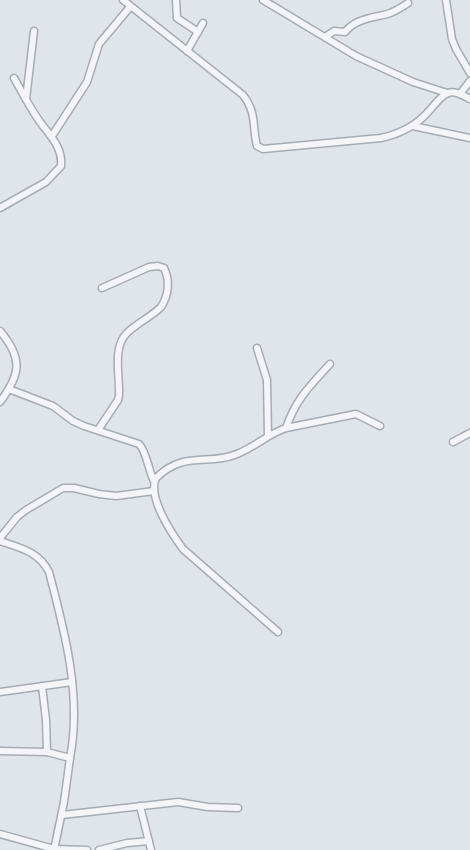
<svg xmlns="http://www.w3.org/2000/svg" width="470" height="850" font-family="'Roboto Condensed',sans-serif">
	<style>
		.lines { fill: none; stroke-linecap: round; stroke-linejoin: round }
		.minor-casing { stroke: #a5acb4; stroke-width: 9 }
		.minor { stroke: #f3f5f8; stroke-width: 6 }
	</style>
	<rect width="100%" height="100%" fill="#e0e5ea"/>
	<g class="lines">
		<g class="minor-casing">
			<g id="minor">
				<path d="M123,0L243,95C257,113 252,126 257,146L263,149L381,138C399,134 415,127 428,112C434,106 440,96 448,93C455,90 464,96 470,99"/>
				<path d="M176,0L177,18L198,32"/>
				<path d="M263,0L356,56L413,82L447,93"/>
				<path d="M446,0L452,39L456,49L470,73"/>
				<path d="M325,37L334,31L345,32C355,19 372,18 387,14C395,12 402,7 408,3"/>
				<path d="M187,51L203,23"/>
				<path d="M460,94L470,81"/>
				<path d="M26,99L34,31"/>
				<path d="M413,126L470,138"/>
				<path d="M52,136L87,82L99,44L130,7"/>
				<path d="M0,208L46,182L61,166C63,146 48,134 38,119C29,106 22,92 14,78"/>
				<path d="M0,331C23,358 21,374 0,402"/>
				<path d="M257,348L267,380L268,436"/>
				<path d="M9,389L53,406L73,421L84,426L139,444C147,452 148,470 154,481"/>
				<path d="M286,428C296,399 309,387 330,364"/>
				<path d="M98,430L118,400L119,395C120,377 112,347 127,333C137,323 151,317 161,307C169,295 170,280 164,268L158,266L149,267L102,288"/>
				<path d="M453,442L470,433"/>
				<path d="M0,538L17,517L26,510L63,488H74L99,494L116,496L154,491"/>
				<path d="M0,541C21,548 39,552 49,572C65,632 82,697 70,758"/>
				<path d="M278,632L183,549C172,534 147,497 156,478C184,450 209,466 237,454C255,447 268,434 286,428L356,414L380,426"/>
				<path d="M42,686L46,720L47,752"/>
				<path d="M0,692L72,682"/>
				<path d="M0,751L47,752L70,758L64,802L54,850"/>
				<path d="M140,806L151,850"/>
				<path d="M62,815L178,802L208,807L238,808"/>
				<path d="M0,834L54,849L87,850"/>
				<path d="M99,850L127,843L149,841"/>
			</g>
		</g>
		<use href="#minor" class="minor"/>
	</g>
</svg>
